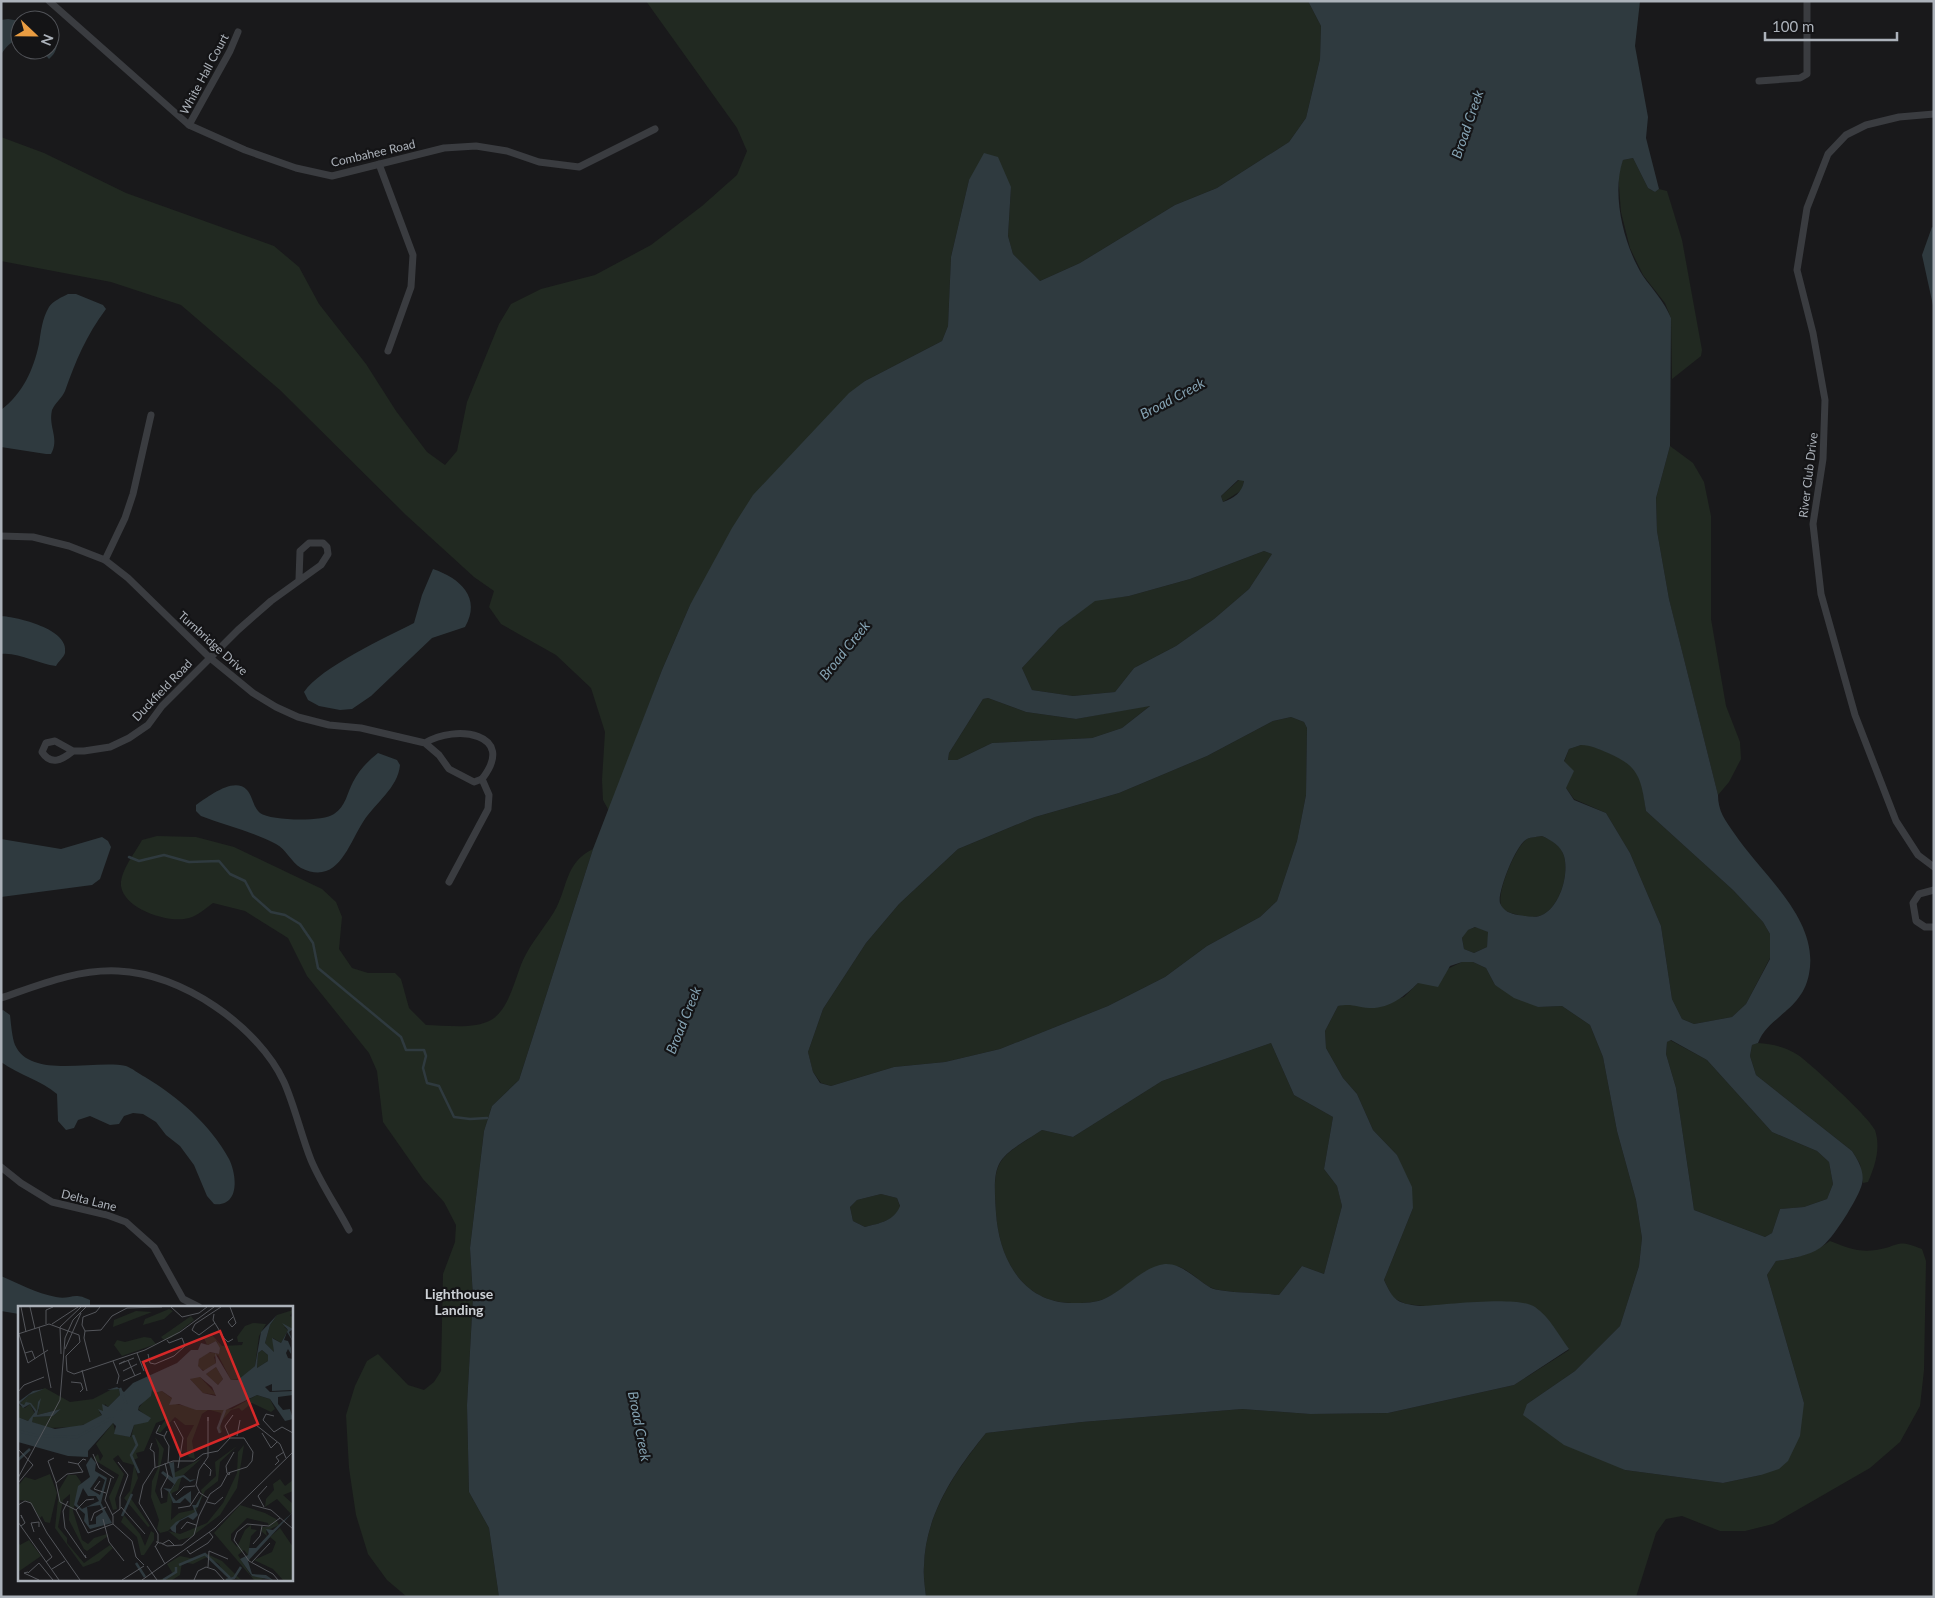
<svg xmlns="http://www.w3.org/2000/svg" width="1935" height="1598" font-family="Lato,sans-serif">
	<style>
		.green { fill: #212921 }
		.water { fill: #2f3a3f; fill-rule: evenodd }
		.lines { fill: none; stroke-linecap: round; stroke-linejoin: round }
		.stream { stroke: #2f3a3f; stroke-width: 2.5 }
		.street { stroke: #3a3c40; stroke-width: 7 }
		.labels { text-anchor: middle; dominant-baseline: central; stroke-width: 4.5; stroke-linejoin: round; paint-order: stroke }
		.street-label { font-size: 12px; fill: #acb2ba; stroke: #141416 }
		.water-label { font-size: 14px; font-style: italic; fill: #85a3b3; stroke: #141416 }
		.neighbourhood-label { font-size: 14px; font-weight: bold; fill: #cdd1d6; stroke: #141416 }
		.inset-river { fill: none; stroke: #2f3a3f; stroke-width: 2.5 }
		.inset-road { fill: none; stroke: #54565b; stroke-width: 1 }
		.view { fill: #d62828; fill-opacity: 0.15; stroke: #d62828; stroke-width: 2.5 }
		.inset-edge { fill: none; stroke: #acb2ba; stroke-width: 2.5 }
	</style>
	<rect width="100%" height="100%" fill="#19191b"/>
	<g class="green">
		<path d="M646,1H1308L1321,26L1320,59L1306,118L1289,142L1217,188L1175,205L1080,263L1040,281L1013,254L1008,236L1011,187L969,180L951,257L948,326L942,341L865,381L690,605L662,670L609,811L603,800L602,780L605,732L591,688L556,655L501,624L489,607L494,591L474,577L406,515L280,390L181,305L111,282L1,261V137L44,153L126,193L274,246L299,267L319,304L366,364L396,411L427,452L445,465L457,451L467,402L499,324L511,304L541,289L595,275L651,245L702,206L737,175L747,151L737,128Z"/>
		<path d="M1633,158L1648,188L1655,192L1659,189L1667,191L1682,240L1702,350L1701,356L1672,379L1671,318L1665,303L1643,275L1630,248L1621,212L1618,174L1623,160Z"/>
		<path d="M1670,446L1693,463L1704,482L1711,516V619L1726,706L1740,742L1741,759L1729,782L1718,795L1669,599L1657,531L1656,498Z"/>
		<path d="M1239,480H1244L1242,490L1223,502L1221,496Z"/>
		<path d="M1264,551L1272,554L1249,589L1214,619L1176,646L1134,668L1115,692L1073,696L1032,690L1022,668L1059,628L1095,600L1129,596L1190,579Z"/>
		<path d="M988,698L1026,712L1076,719L1151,705L1122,728L1092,738L992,743L957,760H948L949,753L983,699Z"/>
		<path d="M1291,717L1304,722L1307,728L1306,795L1297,841L1277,901L1260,917L1207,946L1165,977L1108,1006L1000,1049L945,1062L894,1067L831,1086L821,1083L813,1072L808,1052L823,1009L866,943L899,904L958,849L1035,817L1119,793L1207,756L1273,721Z"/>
		<path d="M1581,745H1590L1625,760L1637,771L1643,790L1646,811L1733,890L1763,922L1770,934V958L1746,1004L1732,1017L1694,1024L1682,1019L1672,999L1661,926L1630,853L1606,813L1574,799L1566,788L1564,762L1569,749Z"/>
		<path d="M157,836L196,837L234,847L322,889L336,902L342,917L339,949L352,968L368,973H395L401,979L409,1008L426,1025C445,1025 473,1030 491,1020C509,1010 515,978 523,960C531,943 544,928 554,912C568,889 564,863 593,849L519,1080L492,1106L484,1131L470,1248L473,1297L467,1405L469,1492L489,1528L499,1597H407L387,1580L368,1554L356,1515L349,1468L346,1415L355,1386L367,1361L378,1354L408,1385L424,1390L434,1382L441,1371L443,1274L455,1242L456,1225L444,1202L423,1179L383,1122L377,1071L369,1053L307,976L288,938L245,911L213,903C206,908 197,916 189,918C169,924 124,909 121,886C120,871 135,853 142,840Z"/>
		<path d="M1542,836C1551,840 1561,845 1564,856C1569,873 1561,904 1544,914C1537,918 1530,917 1522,916C1515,914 1506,913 1502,907C1494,897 1516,845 1527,839C1531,837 1538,837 1542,836Z"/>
		<path d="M1476,927L1489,932L1487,947L1474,953L1464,949L1462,938L1467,930Z"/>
		<path d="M1462,962H1473L1486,968L1495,985L1538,1007L1562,1006L1590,1025L1603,1057L1617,1131L1636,1200L1642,1238L1639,1266L1620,1326L1575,1371L1527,1404L1625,1470L1723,1483L1761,1475L1804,1403L1767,1275L1776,1261C1795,1259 1814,1253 1830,1241C1845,1247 1859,1253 1876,1250C1901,1246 1895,1238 1922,1249L1926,1261L1924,1370L1920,1406L1900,1442L1870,1468L1773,1524L1745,1531H1720L1682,1516L1666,1519L1656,1533L1636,1597H926C925,1587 923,1576 924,1566C925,1515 955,1472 986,1433L1082,1422L1242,1409L1310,1414L1388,1413L1514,1385L1569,1350L1548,1320L1406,1304L1393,1298L1384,1280L1413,1208L1397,1155L1373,1130L1357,1094L1343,1078L1326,1048L1325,1031L1338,1006L1350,1003L1370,1008L1404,997L1418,983Z"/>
		<path d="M1670,1040L1707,1060L1772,1132L1817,1151L1829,1162L1833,1184L1827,1199L1804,1207L1780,1209L1772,1233L1765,1237L1694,1210L1676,1088L1666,1054L1667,1042Z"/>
		<path d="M1271,1043L1294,1095L1333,1117L1324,1169L1337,1186L1342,1206L1324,1274L1302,1266L1279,1295C1265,1293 1222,1293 1212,1288C1200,1283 1188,1268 1176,1266C1149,1260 1128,1288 1106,1298C1096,1303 1083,1303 1072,1303C1022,1303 999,1258 996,1213C992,1157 998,1159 1042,1130L1073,1137L1162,1081Z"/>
		<path d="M1758,1043C1772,1044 1786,1047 1798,1055C1812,1065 1869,1117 1875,1130C1881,1148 1875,1166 1868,1182L1863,1183L1860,1164L1852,1151L1756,1075L1750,1056L1752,1045Z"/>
		<path d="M881,1194L897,1198L900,1207C894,1221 880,1223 865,1227L853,1221L850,1207L857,1200Z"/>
	</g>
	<g class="water">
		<path d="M1308,1H1640L1635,46L1648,117L1646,138L1659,189L1655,192L1648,188L1633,158L1623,160C1611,194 1624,246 1643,276C1653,290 1664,301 1671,318L1670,446L1656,498L1657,531L1669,599L1718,795C1718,811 1725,820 1734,833C1761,874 1820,919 1809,974C1802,1011 1768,1016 1758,1043L1752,1045L1750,1056L1756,1075L1852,1151C1858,1160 1865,1172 1862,1184C1859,1197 1832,1241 1820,1248C1808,1256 1790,1259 1776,1261L1767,1275L1804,1403L1800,1436L1788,1461L1779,1469L1761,1475L1723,1483L1625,1470L1564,1445L1523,1415L1527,1404L1575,1371L1620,1326L1639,1266L1642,1238L1636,1200L1617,1131L1603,1057L1590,1025L1562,1006L1538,1007L1514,998L1495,985L1486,968L1473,962H1462L1450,966L1438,987L1418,983C1405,996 1389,1009 1369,1008C1356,1007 1352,1003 1338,1006L1325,1031L1326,1048L1343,1078L1357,1094L1373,1130L1397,1155L1412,1187L1413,1208L1384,1280C1394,1301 1396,1303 1420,1306C1445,1305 1517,1295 1535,1307C1550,1317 1559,1336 1569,1349L1514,1385L1388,1413L1310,1414L1242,1409L1082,1422L986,1433C955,1471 925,1515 924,1566C923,1576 925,1587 926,1597H499L489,1528L469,1492L467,1405L473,1297L470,1248L484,1131L492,1106L519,1080L593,849L662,670L690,605L732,528L753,495L849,393L865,381L942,341L948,326L951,257L969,180L984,153L998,157L1011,187L1008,236L1013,254L1040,281L1080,263L1175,205L1217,188L1289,142L1306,118L1320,59L1321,26ZM1238,480L1244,481C1242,493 1234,498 1223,502L1221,496ZM1264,551L1272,554L1249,589L1214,619L1176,646L1134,668L1115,692L1073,696L1032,690L1022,668L1059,628L1095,601L1129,596L1190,579ZM988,698L1026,712L1076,719L1150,706L1122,728L1092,738L992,743L957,760H948L949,753L983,699ZM1291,717L1304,722L1307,728L1306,795L1297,841L1277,901L1260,917L1207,946L1165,977L1108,1006L1000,1049L945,1062L894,1067L831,1086L820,1083L813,1072L808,1052L823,1009L866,943L899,904L958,849L1035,817L1119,793L1207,756L1273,721ZM1581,745C1591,745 1598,749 1608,753C1639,766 1641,778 1646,811L1733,890L1763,922L1770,934V959L1746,1004L1732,1017L1694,1024L1682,1019L1672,999L1661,926L1630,853L1606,813L1574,800L1566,788L1574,771L1564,761L1569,749ZM1542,836C1551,840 1561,846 1564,856C1569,873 1561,904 1544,914C1536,919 1527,916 1518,915C1511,914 1503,911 1500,903C1497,893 1516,844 1527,839C1531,837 1538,837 1542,836ZM1475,927L1488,932L1487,947L1474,953L1464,949L1462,938L1468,930ZM1671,1040L1707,1060L1772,1132L1817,1151L1829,1162L1833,1184L1827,1199L1804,1207L1780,1209L1772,1233L1765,1237L1694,1210L1676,1088L1666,1054L1667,1042ZM1271,1043L1294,1095L1333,1117L1324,1169L1337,1186L1342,1206L1324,1274L1302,1266L1279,1295C1265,1293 1222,1293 1211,1288C1197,1280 1182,1263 1165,1264C1144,1266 1125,1289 1106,1298C1096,1303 1084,1303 1073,1303C1022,1303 999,1258 996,1213C992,1157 997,1159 1042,1130L1073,1137L1162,1081ZM881,1194L897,1198L900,1206C894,1221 880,1223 865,1227L853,1221L850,1207L857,1200Z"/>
		<path d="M8,19L20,21V40C11,40 5,48 1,55V20Z"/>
		<path d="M50,32C61,38 58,52 49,59L41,50H50Z"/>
		<path d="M1932,227L1934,228V310L1922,255Z"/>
		<path d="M68,294H76L103,305L106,309C86,336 76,360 65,391C62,398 55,403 52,410C48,427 60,439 51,454H46L1,447V410C23,393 33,371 39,344C41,331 42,319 49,307C53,301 62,297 68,294Z"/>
		<path d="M433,569C460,578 482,598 465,627L432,638L371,696L352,709L340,710L319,706L308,700L304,692C321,667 385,638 414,623L422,595Z"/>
		<path d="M1,616C17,617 70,629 65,653C64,657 58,662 56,666C38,664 19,652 1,654Z"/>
		<path d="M378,753L397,760L400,765C398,788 375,803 363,822C348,845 338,886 301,868C291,862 286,849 276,844C252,831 226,826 201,816L196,811V805C208,797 234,776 247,790C253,797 253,807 260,813C271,821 323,822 334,814C346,806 347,793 353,782C359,770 368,761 378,753Z"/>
		<path d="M102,837L108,841L111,847L100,879L92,885L1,897V839L61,849Z"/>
		<path d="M3,1010L10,1015C11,1024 12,1037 15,1045C31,1080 95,1059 126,1066C132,1068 139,1074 145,1077C179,1098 210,1124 229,1159C237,1175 240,1207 214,1204L207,1196L194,1165L180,1146L166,1135L156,1122L143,1114L133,1113L124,1116L119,1124L110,1125L90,1116L78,1120L74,1128L66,1130L58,1121L57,1094C41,1080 19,1075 1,1062V1011Z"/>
		<path d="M1,1276C19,1284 36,1293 56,1297C71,1300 73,1291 90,1300V1307H19V1314L1,1311Z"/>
	</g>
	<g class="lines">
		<path class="stream" d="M129,857L139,861L164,855L189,862L219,861L230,874L245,881L253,896L271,912L285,915L300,924L313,943L318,968L401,1037L406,1050H424L426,1056L423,1068L427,1083L439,1086L454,1117L470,1119L487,1118"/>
		<g class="street">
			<path d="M49,1L189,125L245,150L296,168L332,176L444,148L476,146L507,151L539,162L579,167L655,129"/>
			<path d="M1759,81L1800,78L1807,74V1"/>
			<path d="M1934,114L1899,117L1866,125L1846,135L1828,154L1807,208L1797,270L1813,333L1825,400L1823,459L1813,524L1821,594L1855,715L1896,821L1918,855L1934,867"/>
			<path d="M189,125L230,51L238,32"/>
			<path d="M379,164L413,255L411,287L388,351"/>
			<path d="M1,536L33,537L69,546L105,560L128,578L209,657L253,693L276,707L298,717L329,725L361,728L425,743L439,755L449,769L474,782L482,779C518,733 455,724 425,743"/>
			<path d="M105,560L125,518L133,494L151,415"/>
			<path d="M73,751C62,760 51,766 42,752L46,743L55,741L73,751H84L110,747L129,738L148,725L162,706L238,630L271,601L321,565L328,554L327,547L323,543H309L300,551L299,579"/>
			<path d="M449,882L488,809L489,795L482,779"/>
			<path d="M1934,890L1919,894L1913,903L1916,921L1925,927H1934"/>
			<path d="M1,998C39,985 77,969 118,971C181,973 258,1026 284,1082C295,1107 301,1135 311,1160C321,1184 337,1207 349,1230"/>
			<path d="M1,1167L21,1183L52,1202L107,1215L126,1222L154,1247L183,1299L199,1307"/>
		</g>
	</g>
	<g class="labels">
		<g class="street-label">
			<text transform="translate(204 74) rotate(-62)">White Hall Court</text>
			<text transform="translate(373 153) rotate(-13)">Combahee Road</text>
			<text transform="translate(1808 475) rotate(-83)">River Club Drive</text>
			<text transform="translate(213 643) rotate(42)">Turnbridge Drive</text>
			<text transform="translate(162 690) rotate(-46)">Duckfield Road</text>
			<text transform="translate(89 1200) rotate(14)">Delta Lane</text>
		</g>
		<g class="water-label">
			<text transform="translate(1467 124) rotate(-71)">Broad Creek</text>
			<text transform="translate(1172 398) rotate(-28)">Broad Creek</text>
			<text transform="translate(844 650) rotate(-51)">Broad Creek</text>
			<text transform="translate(683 1020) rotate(-68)">Broad Creek</text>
			<text transform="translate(640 1426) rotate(79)">Broad Creek</text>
		</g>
		<g class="neighbourhood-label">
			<text x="459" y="1293">Lighthouse<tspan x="459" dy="16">Landing</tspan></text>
		</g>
	</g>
	<g transform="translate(18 1306)">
		<rect width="275" height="275" fill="#19191b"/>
		<path d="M151,3L155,5L146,13L125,19L127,13ZM275,4L272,10L275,11V23L266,21L270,24L263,37L255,32L256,46L247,37L252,19L259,9ZM118,5L134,6L95,21L96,14ZM173,10L176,14L153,32L146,34L143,31ZM235,17L248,18L241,30L237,60L223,73L213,74L200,49L196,51L198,57L187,65L179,61L181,53L190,46L201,48L199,35L189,39L186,32L195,30L204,40L224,39L225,36H220L219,31L227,20ZM126,31L133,32L138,38L104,50L96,39L99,34L107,36ZM244,44L250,49V55L239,62L240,47ZM198,61L205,73L200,79L188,68ZM176,71H182L199,89L185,87L172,73ZM27,82L52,96L75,93L96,82L101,83L102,89L90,101L87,98L85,105L81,106L84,109L73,116L59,121L29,122L14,116V111L35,110L43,103L19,109L21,103L18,105L8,96L10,93L6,99L2,97L11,89ZM134,84L136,87L144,85L156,94L152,97L190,104L184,108L174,135L177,153L171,151L169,147V132L176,119H167L157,111L142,127L139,125L148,113L138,117L126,145L118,147L120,152L115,154L120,172L112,191L132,220L130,221L106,192L112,185L116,159L105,156L100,149L95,153L106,168L97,193L99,203L95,204L91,191L101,169L78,155L76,152L80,148L82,155L85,150L78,138L95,117L98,128L113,131L116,119L132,113L120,103ZM239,89L252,93L257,103L253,106L234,97L224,105L221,102L213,104L202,117L204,126H200L203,107L192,104L214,103ZM12,98L17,108L10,115L0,111V99L7,102ZM137,131L146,143L137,185L143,198L149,196L150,186L157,179L156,167L184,152L164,170L160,184L154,187L153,214L161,207L175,204L184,188L183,184L198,170L197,156L219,140L202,156L200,175L187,185L177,207L163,213L150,225L162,228L189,217L205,197L219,167L220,146L226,139L219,182L202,209L173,231L161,234L150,225L142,227L139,223L141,214L133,191L134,175L140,162L141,143ZM32,168L39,187L32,217L27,216L24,210L22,212L11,195L0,194V180L7,171L17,174ZM50,169H58L63,176L55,205L64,234L70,238L76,232L89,228L90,230L69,245L66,243L51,214L52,188L45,194L40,221L49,232V237L66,257L92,239L95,242L81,255L65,261L37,222L41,184ZM262,173L267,180L275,174V185L265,189L275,198L273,208L259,193L247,201L248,193L256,184L255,178ZM222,199L247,207L258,213L261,219L248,225L249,230L243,225L244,221H251L250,217L229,212L213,228V234L219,241L227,224L233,219V223L239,224L233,230L230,249L226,244L220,249L233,270L249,271L242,274H236L196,227ZM106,209L122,228L127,240L133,225L136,227V234L126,249H123L119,231L103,216ZM262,222L275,241V274H265L255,263L236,254L254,246L258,236L252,231ZM11,234L23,250L0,266V236L2,239ZM187,247L204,255L223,274L207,269L201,258L189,251L175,258L164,256L162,269L154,274H142L155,268L149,258L162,250L177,253Z" fill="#212921"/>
		<path d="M259,9L252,19L247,37L256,46L254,32L263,37L270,24L264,17L275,23L271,26L275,36L269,26L266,34L270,35L273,42V48L270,43L268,47L270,52L275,53V84L254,85V78L247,81L252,86L275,85V89L260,91V98L265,104L272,103L275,113L267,115L252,93L239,89L208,104H178L161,98L151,99L154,92L144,85L136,87L134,84L133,90L121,100L120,104L133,112L130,116L116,119L112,131L96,128L98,120L95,117L70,145V151L50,150L0,136V111L10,115L17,106L12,98L5,102L0,96L15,85L26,83L11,89L2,97L6,99L10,92L8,96L13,97L19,105L20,96L23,92L19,109L43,103L35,110L15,111L14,116L37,123L65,119L84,109L80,103L85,105L84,98L90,101L102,89L101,83L89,84L99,81L106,86L115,77L159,57L173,44H180L183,37L190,39L198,35L202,42L201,48L192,46L181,53L180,60L185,65L198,57L197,47L213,74H220L237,60L243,26ZM244,44L250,49V55L239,62L240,47ZM198,61L205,73L200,79L188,68ZM182,71L194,81L198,90L185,87L172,73ZM73,151L78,157L77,165L89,172L83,197L94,217L72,223L66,215L67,208L56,199L60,180L72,171L68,159ZM81,170L87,174L82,189L72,183ZM65,182L70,190H78L81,195L64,203L59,198ZM82,199L85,206L78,211V218L71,219L69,201ZM156,156L157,171L166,169L172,174L178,173L172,176L165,171L160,173L152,186L154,190L158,195L173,185V198L167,192L162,197H155L151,186L145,182L153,183L156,178L143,167L145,165L155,172L151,157ZM184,189L180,201L177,202L180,209L175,214L170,211L162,215L158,220V227L154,225L152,222L158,216L177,206L174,199H178ZM275,206L230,255L234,268L248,269L255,274L234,270L222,253L230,249L231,242H238L251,228L248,223L255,224Z" fill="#2f3a3f" fill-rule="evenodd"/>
		<path class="inset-river" d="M0,125L21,130M202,127L200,122L207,104M115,129L119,139L113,149L121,167M25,130L59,131L93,112L108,97L102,82M0,154L12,143M104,210L114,188M118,257L127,271M161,259L187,248L212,272M145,274L158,266V261M208,274L216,272L223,261"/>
		<path class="inset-road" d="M3,1L8,26M12,1L17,23M82,1L78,6L65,11L64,19L67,25L83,24L94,10L109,2L144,1M153,1L164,11L181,7L189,1M212,1L218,17L214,21L210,16L215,11M196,8L195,14L206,32L210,36L215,33M197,17L181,29L174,24L177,18L203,1M28,18V4L35,1M34,18L60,1M21,21L33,82M0,25L10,57L30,44M67,25L66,32L72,56M0,28L31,18L61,29L62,36L48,50L49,65L56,68L127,44L162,26L196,1M47,43L63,7M7,47L14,45L17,53M119,47L126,65M43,48L42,21L63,1M130,48L132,57L137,58L156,50L167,40L164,32L151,37L149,34M110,54L117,70M95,55L101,70L99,78M107,55L101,58L116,52M64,64L69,85M105,65L119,58M105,75L123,67M53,76L63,77L65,83L62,86M0,86L6,79L26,71M256,110L248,108L245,114L256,126L264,121L275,127M156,115L165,132L160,162M190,115V111V151L181,164L178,179L182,187L190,192M142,119L138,127L146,130M238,119L262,138L268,152M149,125L146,131L151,140L150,157M244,127L253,142L259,136M219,130L222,114M212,132L207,120L215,109M134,137L132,143L136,146L137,161M0,143L15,159L0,177M75,148L81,162M36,152L30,155L38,177M50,156L60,158L65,153L68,154M186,157L193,164L192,170M60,158L65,166L49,168L38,177L42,196L58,204L70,227L95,218M257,159L261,155L258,151L266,146M81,162L96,172M212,166L211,169L209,167L208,160L216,146M0,172L42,94L47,32L55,14L68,1M93,172L87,194L95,210V218M82,175L76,183L88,187M158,189L166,181L177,180M144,192L143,183L150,170L147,157M50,195L45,205L47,222L68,252L67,249M189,196L197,198L205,191M0,199L7,195L13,197L29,227L62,274M234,199L253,204L275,223M103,201L127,228M246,201L240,190L249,180M160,202L172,200L181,186M58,204L68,194L76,193M94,209L102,203V191L110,169L100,156M85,213L91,236L106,255M73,215L76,207L88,201M0,216L41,274M95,218L114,235L118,251L126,259M3,220L7,217L3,209L4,212M163,223L169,216L178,219M16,226L13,217L21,216V221M21,232L34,251L28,256M144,238L151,234L156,239M235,238L242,230L244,220M137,240L147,258M137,241L139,238L140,237V228L121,197L125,179L136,162L155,155H176L185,148L200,145L212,132H226L235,146L234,155L229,161L210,167L203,180L192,188L181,210L176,229L164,239L149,240L143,237H141L140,236H138M169,244L172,248L190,237L195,231L191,226M234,256L252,237M129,260L139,274M190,261L191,245L210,253M34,263L47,255M10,266L6,267L21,274M10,267L21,257L35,274M104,274L126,260M124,274L197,222L275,146M176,274L180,265L188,261L197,264L206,274M260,274L255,268L231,255L216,234L219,226L229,218L251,220L262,212"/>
		<path class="view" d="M202,25L240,118L163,150L125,56Z"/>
		<rect width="275" height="275" class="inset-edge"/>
	</g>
	<rect width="1935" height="1598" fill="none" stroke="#acb2ba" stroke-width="5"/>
	<g transform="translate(35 35) rotate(112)"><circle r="24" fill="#141416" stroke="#515358"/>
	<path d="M0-4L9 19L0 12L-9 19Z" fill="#ea9d42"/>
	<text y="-8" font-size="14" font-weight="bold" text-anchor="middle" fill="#acb2ba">N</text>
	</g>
	<path d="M1765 32v8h132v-8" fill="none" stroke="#acb2ba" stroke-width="2.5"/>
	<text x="1772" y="32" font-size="15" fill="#acb2ba" stroke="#141416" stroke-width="4" paint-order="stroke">100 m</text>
</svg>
